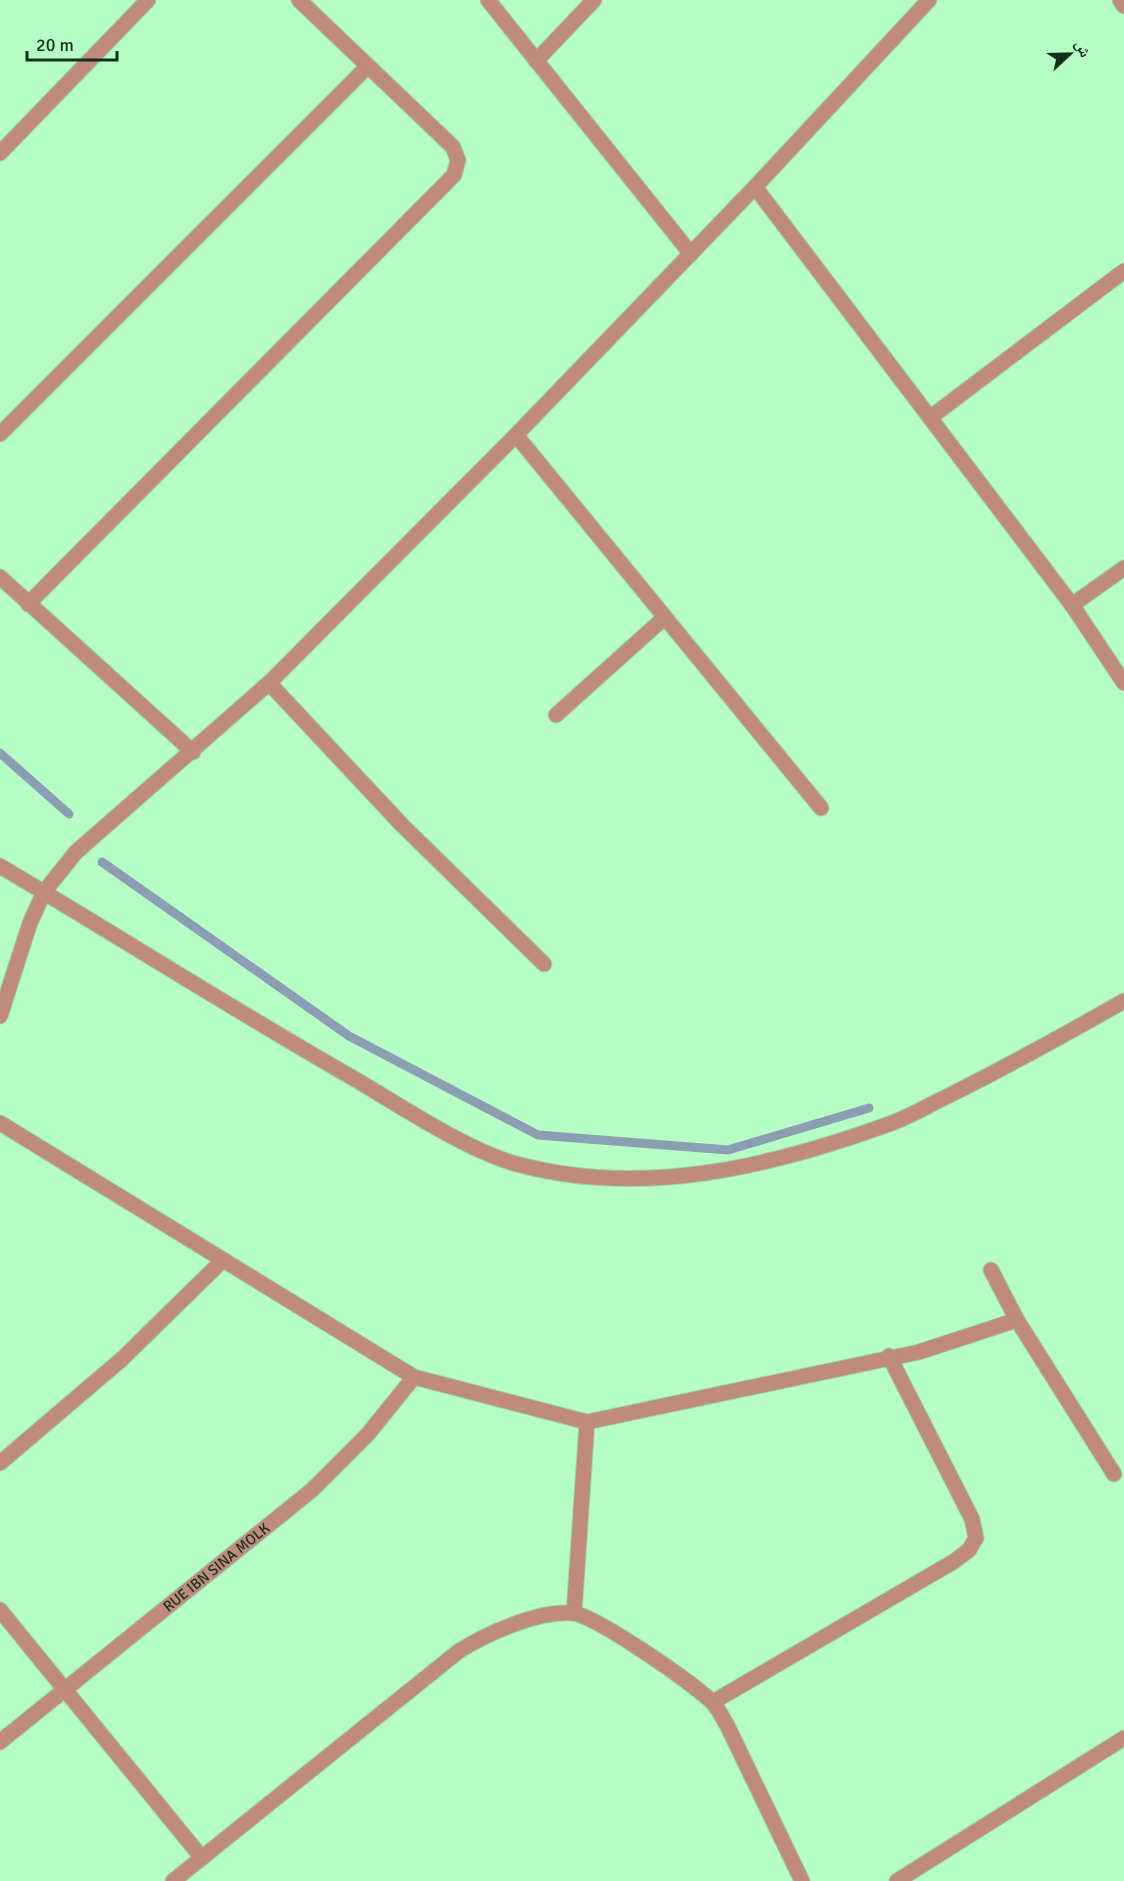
<svg xmlns="http://www.w3.org/2000/svg" width="1124" height="1881" font-family="Signika,'Noto Naskh Arabic',sans-serif">
	<style>
		.lines { fill: none; stroke-linecap: round; stroke-linejoin: round }
		.stream { stroke: #8b9eb4; stroke-width: 9 }
		.street-casing { stroke: #99d9a7; stroke-width: 17 }
		.street { stroke: #bf8a80; stroke-width: 15 }
		.labels { text-anchor: middle; dominant-baseline: central; stroke-width: 4.5; stroke-linejoin: round; paint-order: stroke }
		.street-label { font-size: 15px; fill: #14311c; stroke: #b6fec6 }
	</style>
	<rect width="100%" height="100%" fill="#b6fec6"/>
	<g class="lines">
		<g class="stream">
			<path d="M0,753L69,814"/>
			<path d="M102,862L349,1036L538,1135L728,1150L869,1108"/>
		</g>
		<g class="street-casing">
			<g id="street">
				<path d="M488,0L691,254"/>
				<path d="M1120,0L1124,6"/>
				<path d="M536,61L594,0"/>
				<path d="M0,153L148,0"/>
				<path d="M755,187L1072,605L1124,683"/>
				<path d="M931,417L1124,271"/>
				<path d="M0,434L368,66"/>
				<path d="M516,435L821,808"/>
				<path d="M0,577L193,752"/>
				<path d="M28,604L454,175L458,160L453,147L299,0"/>
				<path d="M1072,605L1124,568"/>
				<path d="M269,683L402,825L544,964"/>
				<path d="M556,715L664,618"/>
				<path d="M0,866C118,936 234,1010 353,1078C399,1105 463,1148 513,1163C641,1199 771,1167 892,1123C911,1116 929,1105 948,1096C1008,1066 1066,1034 1124,1001"/>
				<path d="M0,1016L30,923L44,892L76,852L269,683L516,435L755,187L929,0"/>
				<path d="M0,1123L414,1377L587,1422L919,1352L1017,1320"/>
				<path d="M991,1270L1017,1320L1114,1474"/>
				<path d="M0,1463L122,1359L223,1260"/>
				<path d="M0,1610L202,1858"/>
				<path d="M574,1613L587,1422"/>
				<path d="M713,1702L953,1562L969,1550L976,1538L972,1519L889,1356"/>
				<path id="s1" d="M0,1742L312,1490L368,1434L414,1377"/>
				<path d="M173,1881L459,1651C488,1633 537,1611 572,1613C595,1615 693,1683 712,1702C718,1708 722,1717 727,1725L802,1881"/>
				<path d="M897,1881L1124,1738"/>
			</g>
		</g>
		<use href="#street" class="street"/>
	</g>
	<g class="labels">
		<g class="street-label">
			<text stroke="none"><textPath href="#s1" startOffset="278">RUE IBN SINA MOLK</textPath></text>
		</g>
	</g>
	<g transform="translate(1070 54) rotate(68)" stroke="#b6fec6" stroke-width="4.5" paint-order="stroke">
	<path d="M0-4.5L10 22L0 15L-10 22Z" fill="#14311c"/>
	<text y="-9" font-size="16" font-weight="bold" text-anchor="middle" fill="#14311c">ش</text>
	</g>
	<path d="M27 51v9h90v-9" fill="none" stroke="#14311c" stroke-width="3"/>
	<text x="36" y="51" font-size="18" fill="#14311c" stroke="#b6fec6" stroke-width="4.5" paint-order="stroke">20 m</text>
</svg>
